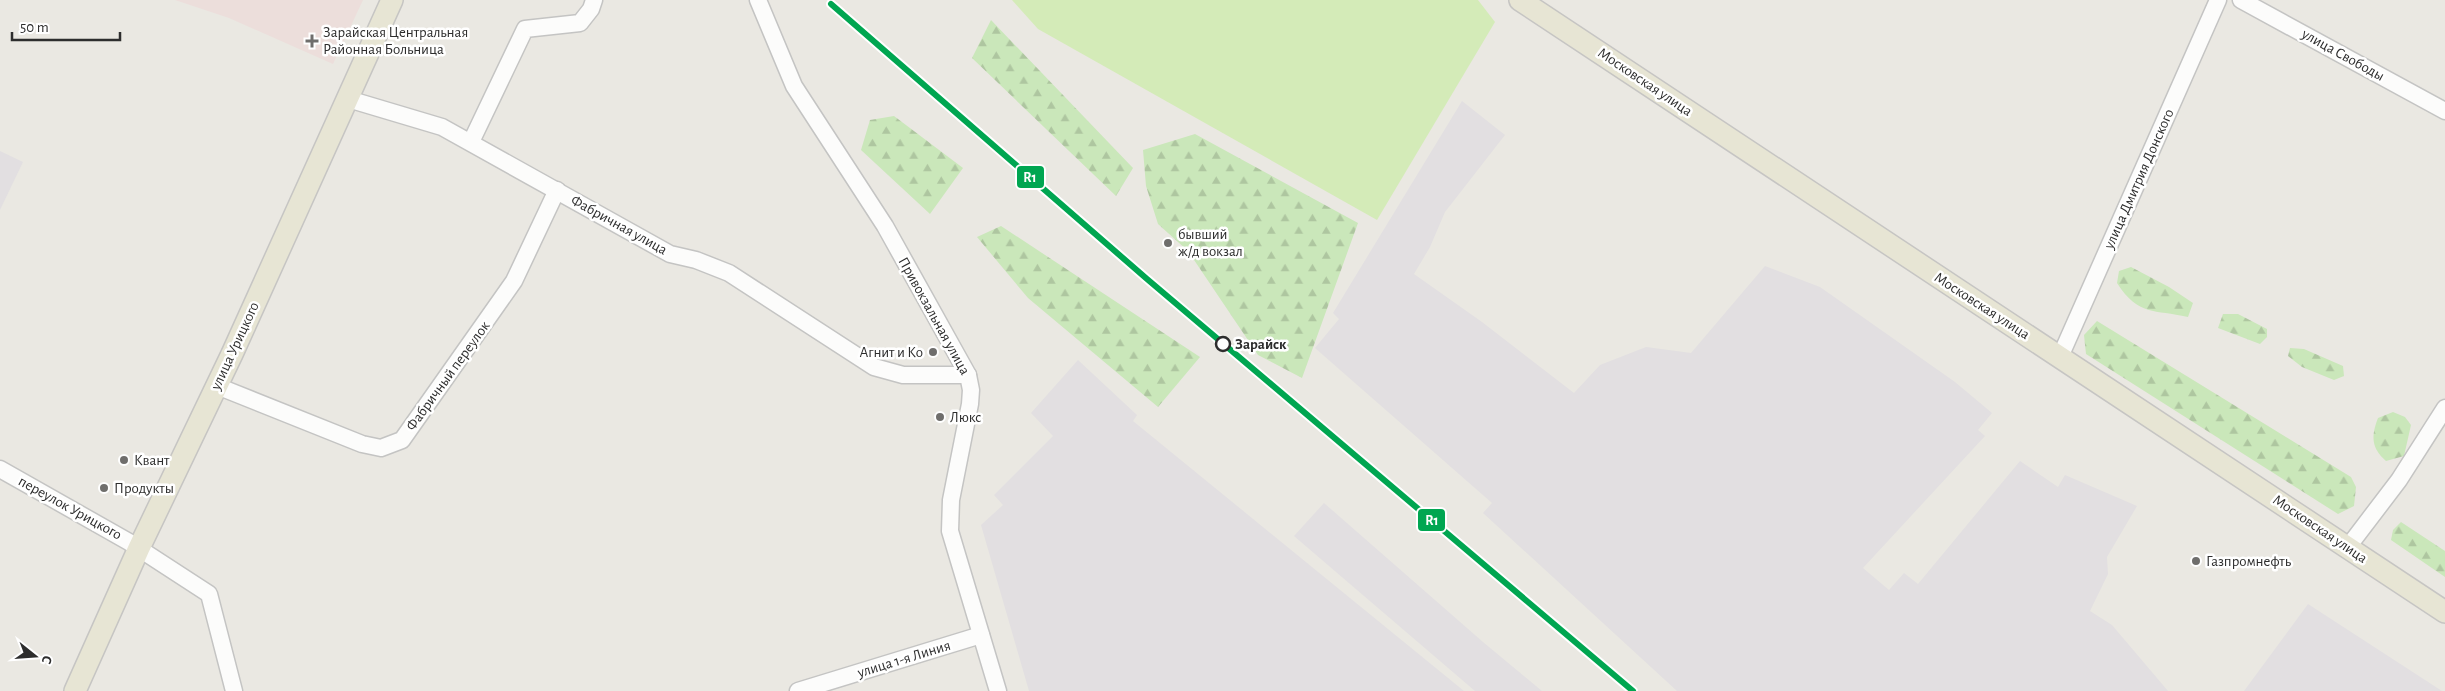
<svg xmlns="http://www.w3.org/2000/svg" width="2445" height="691" font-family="'Alegreya Sans',sans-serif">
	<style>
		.industrial { fill: #e2dfe1 }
		.medical { fill: #ecdedb }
		.forest { fill: url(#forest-firs) }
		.pitch { fill: #d4ebb8 }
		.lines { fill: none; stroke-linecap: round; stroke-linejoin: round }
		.minor-casing { stroke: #c4c4c3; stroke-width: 19 }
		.major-casing { stroke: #c6c5c3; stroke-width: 24 }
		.minor { stroke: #fcfcfb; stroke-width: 16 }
		.major { stroke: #e7e5d4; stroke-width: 21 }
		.rail-1-casing { stroke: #fff; stroke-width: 10 }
		.rail-1 { stroke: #00a651; stroke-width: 6 }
		.poi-dot { fill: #6f6e6c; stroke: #fff; stroke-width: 2 }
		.stop-dot { fill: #fff; stroke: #2d2d2d; stroke-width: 2.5 }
		.labels { text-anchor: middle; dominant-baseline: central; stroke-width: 5; stroke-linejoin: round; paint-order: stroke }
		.poi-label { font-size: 15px; fill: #2d2d2d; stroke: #fff; text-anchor: start }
		.street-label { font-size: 15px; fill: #2d2d2d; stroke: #fff }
		.stop-label { font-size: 15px; font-weight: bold; fill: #2d2d2d; stroke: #fff; text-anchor: start }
		.line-badge { stroke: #fff; stroke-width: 2 }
		.badge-label { font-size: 14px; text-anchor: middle; font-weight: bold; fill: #fff }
	</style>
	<defs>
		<pattern id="forest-firs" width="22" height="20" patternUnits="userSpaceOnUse" patternTransform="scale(1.25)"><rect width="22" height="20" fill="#cae7ba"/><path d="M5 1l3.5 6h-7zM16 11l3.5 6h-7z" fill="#aec6a0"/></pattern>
	</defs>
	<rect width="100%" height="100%" fill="#eae8e2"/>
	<g class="industrial">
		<path d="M1462,101L1505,135L1445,212L1430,247L1414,274L1482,322L1574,393L1600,365L1646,347L1691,353L1765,266L1820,287L1955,382L1992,413L1978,430L1985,436L1863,568L1889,590L1904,573L1918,584L2020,461L2058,487L2065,475L2137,506L2107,557L2108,574L2090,611L2112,625L2168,691H1677L1483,513L1492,503L1315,348L1339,319L1333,313Z"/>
		<path d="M0,151L23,162L0,210Z"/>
		<path d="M1078,360L1137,415L1133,421L1464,691H1029L981,525L1003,505L994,495L1053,436L1031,413Z"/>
		<path d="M1324,503L1483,642L1542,691H1475L1322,560L1294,536Z"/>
		<path d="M2308,604L2442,691H2244Z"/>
	</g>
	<path class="medical" d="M175,0H363L333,64L229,18Z"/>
	<g class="forest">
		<path d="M991,20L1133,168L1116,196L972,58Z"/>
		<path d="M894,116L963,168L930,214L861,150L870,120Z"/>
		<path d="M1195,134L1358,223L1302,378L1258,355L1188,251L1158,224L1146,186L1143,150Z"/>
		<path d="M1001,226L1200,357L1158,407L1028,298L977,237Z"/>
		<path d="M2131,267L2169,287L2193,303L2188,317C2154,309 2139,317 2117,283L2119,271Z"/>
		<path d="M2223,314H2238L2267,329V337L2260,344L2218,328Z"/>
		<path d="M2097,321L2351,477L2356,487L2354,506L2338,514L2086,354L2084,335Z"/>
		<path d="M2290,348L2304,349L2343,366L2344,376L2334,380L2302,367L2288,356Z"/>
		<path d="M2393,412L2405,417L2411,425L2404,456L2386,461C2371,448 2371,436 2378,418Z"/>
		<path d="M2401,522L2445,551V577L2391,540L2393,530Z"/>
	</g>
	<path class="pitch" d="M1012,0H1478L1495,22L1377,220L1038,29Z"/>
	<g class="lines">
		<g class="minor-casing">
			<g id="minor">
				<path d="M758,0L794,86L885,226L968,375L971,390L970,404L951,500L950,531L998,691"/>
				<path d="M2241,0L2445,111"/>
				<path d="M348,99L442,127L670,254L696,260L729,273L874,367L903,375H968"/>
				<path d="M471,142L525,29L580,23L591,9L594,0"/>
				<path d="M2060,357L2218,0"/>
				<path d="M217,386L362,444L381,448L402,440L514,281L557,190"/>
				<path d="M0,469L129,542L209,594L234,691"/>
				<path d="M2348,547L2399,480L2445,408"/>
				<path d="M798,691L981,635"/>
			</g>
		</g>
		<g class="major-casing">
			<g id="major">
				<path d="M1520,0L2445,612"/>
				<path d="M75,691L139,548L232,354L392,0"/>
			</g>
		</g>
		<use href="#minor" class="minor"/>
		<use href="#major" class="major"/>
		<g class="rail-1-casing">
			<path id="rail-1" d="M831,4L1147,279L1633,691"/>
		</g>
		<use href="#rail-1" class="rail-1"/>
	</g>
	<g class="poi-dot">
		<path d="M309.5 33.5h5v5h5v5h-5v5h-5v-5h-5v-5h5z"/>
		<circle cx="1168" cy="243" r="5"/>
		<circle cx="933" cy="352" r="5"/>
		<circle cx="940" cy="417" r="5"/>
		<circle cx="124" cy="460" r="5"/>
		<circle cx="104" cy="488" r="5"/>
		<circle cx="2196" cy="561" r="5"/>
	</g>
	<circle class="stop-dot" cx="1223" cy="344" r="7"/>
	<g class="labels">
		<g class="poi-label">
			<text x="323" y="32">Зарайская Центральная<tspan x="323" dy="17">Районная Больница</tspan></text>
			<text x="1178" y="234">бывший<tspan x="1178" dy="17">ж/д вокзал</tspan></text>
			<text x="923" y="352" text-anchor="end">Агнит и Ко</text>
			<text x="950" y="417">Люкс</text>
			<text x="134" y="460">Квант</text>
			<text x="114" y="488">Продукты</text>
			<text x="2206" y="561">Газпромнефть</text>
		</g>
		<g class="street-label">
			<text transform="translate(2343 55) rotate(29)">улица Свободы</text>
			<text transform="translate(1645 82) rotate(34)">Московская улица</text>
			<text transform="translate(2139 179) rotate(-66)">улица Дмитрия Донского</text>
			<text transform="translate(619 225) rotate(29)">Фабричная улица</text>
			<text transform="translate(1982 306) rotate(33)">Московская улица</text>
			<text transform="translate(934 316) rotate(61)">Привокзальная улица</text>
			<text transform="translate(235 346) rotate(-65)">улица Урицкого</text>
			<text transform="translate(448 376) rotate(-54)">Фабричный переулок</text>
			<text transform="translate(70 508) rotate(29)">переулок Урицкого</text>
			<text transform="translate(2320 529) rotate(34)">Московская улица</text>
			<text transform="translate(904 659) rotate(-17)">улица 1-я Линия</text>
		</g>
		<g class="stop-label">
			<text x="1235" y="344">Зарайск</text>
		</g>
	</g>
	<g class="line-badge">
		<rect x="1016" y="165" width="29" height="24" rx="5" fill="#00a651"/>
		<rect x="1417" y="508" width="29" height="24" rx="5" fill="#00a651"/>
	</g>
	<g class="badge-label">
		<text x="1030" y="182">R1</text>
		<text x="1432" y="525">R1</text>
	</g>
	<g transform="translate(35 656) rotate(107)" stroke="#ffffff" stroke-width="4" paint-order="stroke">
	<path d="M0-4L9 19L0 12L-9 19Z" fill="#2d2d2d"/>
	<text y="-8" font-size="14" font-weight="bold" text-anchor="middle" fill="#2d2d2d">С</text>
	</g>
	<path d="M12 32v8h108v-8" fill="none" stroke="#2d2d2d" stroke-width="2.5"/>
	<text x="20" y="32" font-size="15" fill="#2d2d2d" stroke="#ffffff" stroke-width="4" paint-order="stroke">50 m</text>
</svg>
